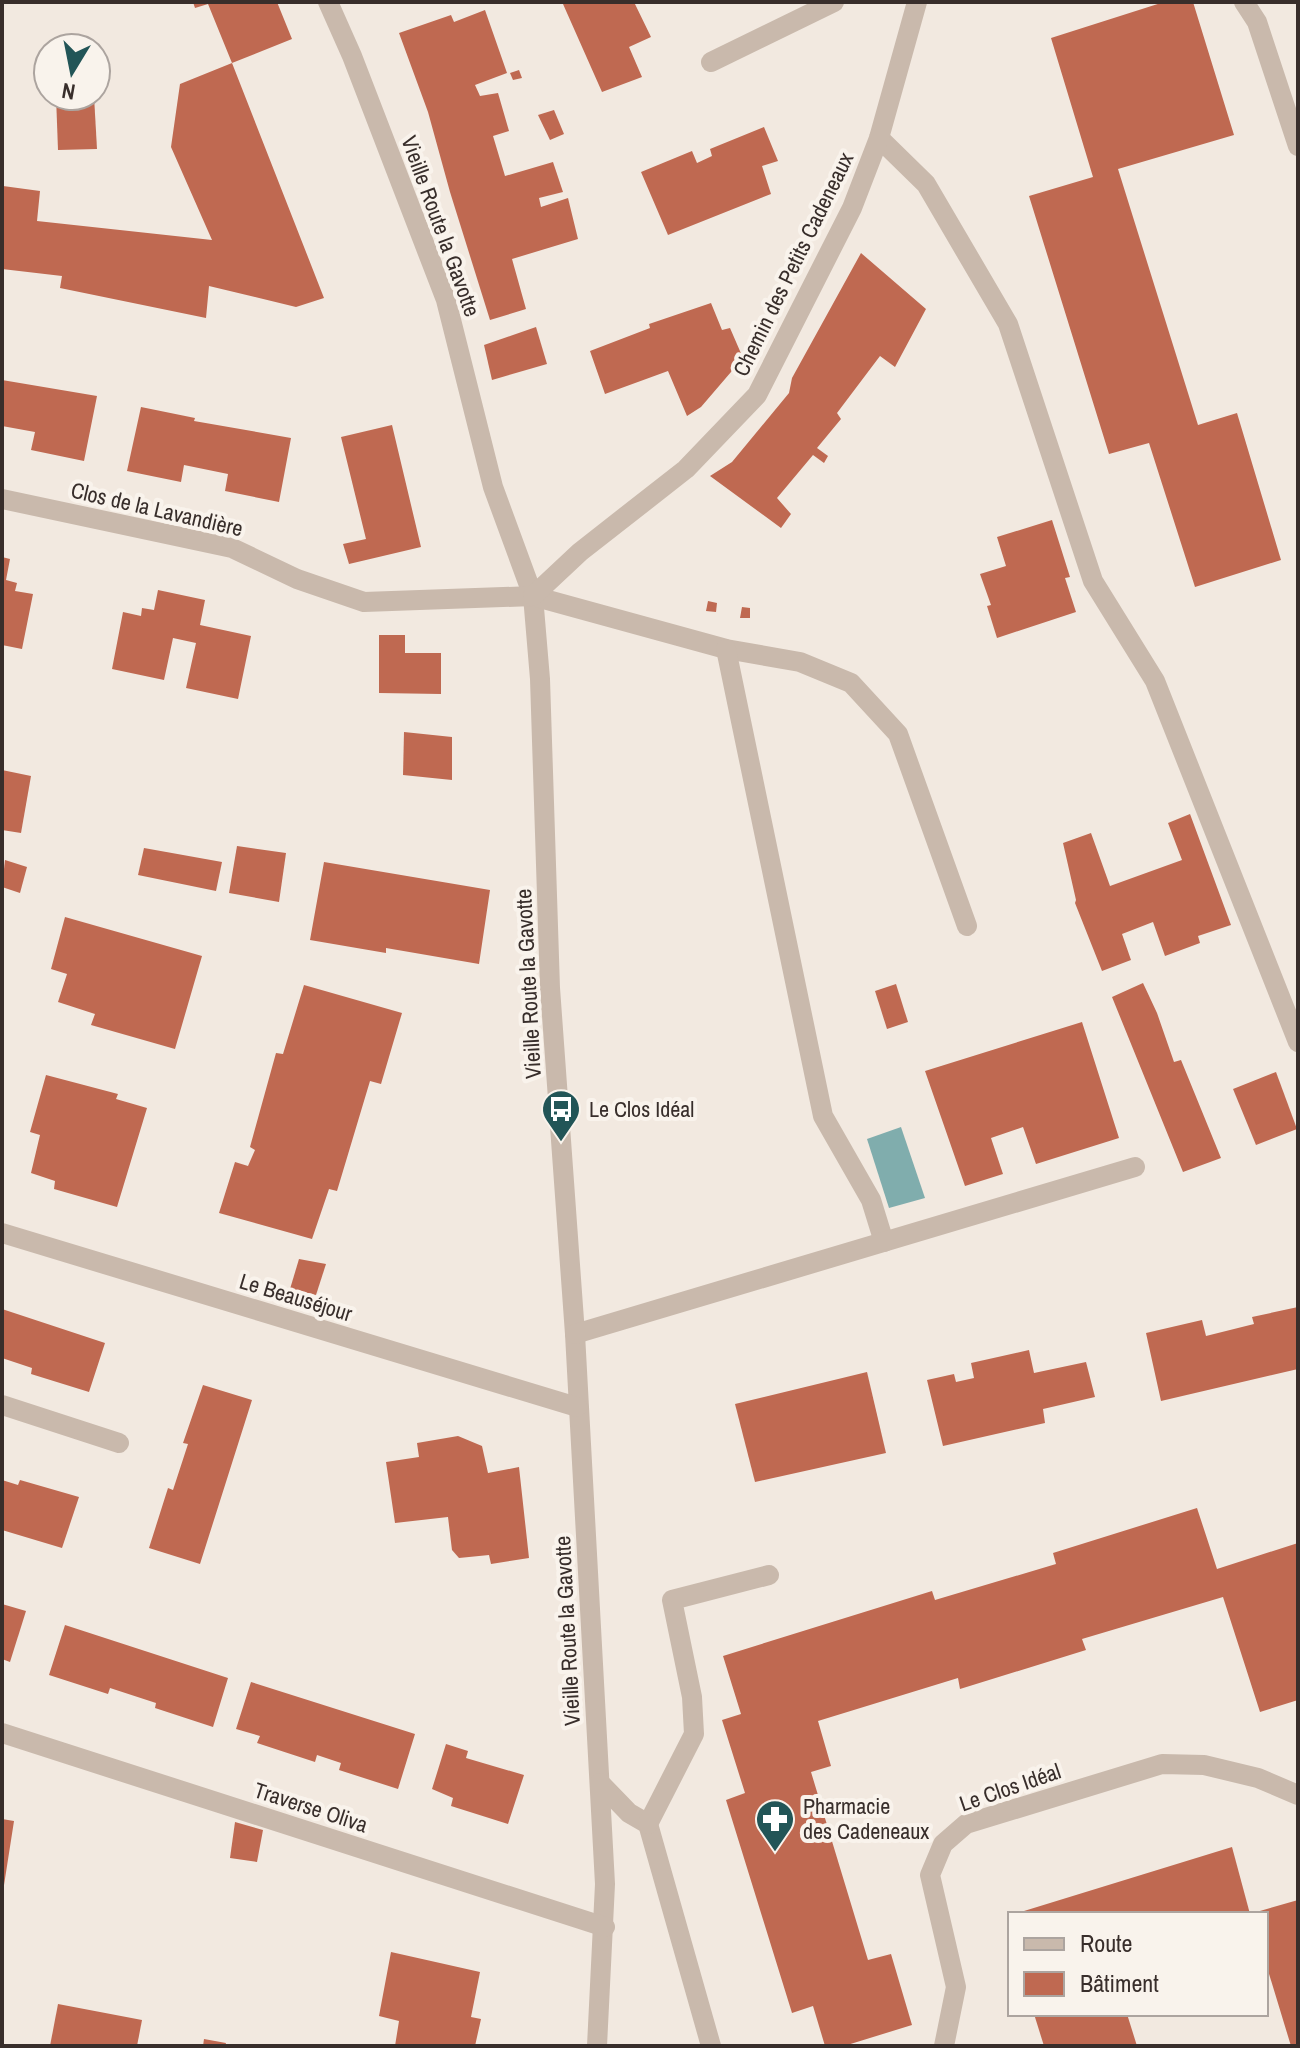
<svg xmlns="http://www.w3.org/2000/svg" width="1300" height="2048" font-family="'Archivo Narrow',sans-serif">
	<style>
		.water { fill: #80adad }
		.building { fill: #bf6951 }
		.lines { fill: none; stroke-linecap: round; stroke-linejoin: round }
		.minor { stroke: #c9b9ac; stroke-width: 20 }
		.labels { text-anchor: middle; dominant-baseline: central; stroke-width: 8; stroke-linejoin: round; paint-order: stroke }
		.street-label { font-size: 22px; fill: #382e2b; stroke: #f9f3ec }
		.poi-label { font-size: 22px; fill: #382e2b; stroke: #f9f3ec; text-anchor: start }
	</style>
	<rect width="100%" height="100%" fill="#f2e9e0"/>
	<path class="water" d="M901,1127L925,1198L889,1208L867,1139Z"/>
	<g class="building">
		<path d="M193,2H277L292,39L232,63L208,4L195,8Z"/>
		<path d="M567,2H634L651,37L629,47L642,77L602,92L563,4Z"/>
		<path d="M1164,2H1193L1234,135L1118,169L1198,425L1237,413L1281,560L1195,587L1149,443L1109,454L1029,196L1093,177L1051,38Z"/>
		<path d="M485,10L507,73L475,85L480,96L498,93L509,131L493,136L505,176L553,162L563,192L539,198L541,207L568,198L578,239L512,259L526,309L490,320L450,192L428,112L399,33L451,15L454,22Z"/>
		<path d="M232,63L324,298L296,307L209,286L206,318L60,288L62,276L2,269L3,186L40,191L37,221L212,240L171,147L180,84Z"/>
		<path d="M519,70L522,78L513,80L510,73Z"/>
		<path d="M56,96H94L97,149L58,150Z"/>
		<path d="M554,110L564,134L550,140L538,115Z"/>
		<path d="M764,127L778,161L762,166L771,194L668,235L641,172L692,151L697,163L712,156L710,149Z"/>
		<path d="M861,253L926,309L895,367L880,356L837,413L841,419L817,448L828,456L824,463L813,455L777,498L791,514L781,528L710,476L732,462L789,393L792,378Z"/>
		<path d="M711,303L722,330L730,328L743,358L701,407L687,416L668,371L605,394L590,351L650,328L649,324Z"/>
		<path d="M536,327L547,364L492,380L484,345Z"/>
		<path d="M2,380L97,396L84,461L31,450L35,432L2,426Z"/>
		<path d="M141,407L195,418L194,421L291,438L279,502L225,491L228,474L184,465L181,482L127,471Z"/>
		<path d="M392,425L421,547L349,564L343,544L366,539L341,437Z"/>
		<path d="M1052,520L1070,577L1065,578L1076,612L997,638L987,606L991,605L980,574L1006,566L997,537Z"/>
		<path d="M2,557L10,559L6,580L17,583L15,591L33,594L22,649L2,645Z"/>
		<path d="M158,590L205,600L200,625L251,636L238,699L186,688L196,643L173,638L164,680L112,669L123,612L141,616L142,608L154,610Z"/>
		<path d="M708,601L717,603L716,612L706,611Z"/>
		<path d="M742,607L750,608V618H740Z"/>
		<path d="M379,635H405V653H441V694L379,693Z"/>
		<path d="M404,732L452,737V780L403,775Z"/>
		<path d="M2,770L31,776L21,833L2,830Z"/>
		<path d="M1190,814L1231,925L1198,936L1200,943L1165,956L1153,922L1122,934L1131,960L1102,971L1075,903L1076,900L1063,843L1091,833L1110,886L1182,860L1168,823Z"/>
		<path d="M237,846L286,853L279,902L229,893Z"/>
		<path d="M144,848L222,862L216,891L138,875Z"/>
		<path d="M5,860L27,867L20,893L2,887Z"/>
		<path d="M324,862L490,890L479,964L386,948V953L310,940Z"/>
		<path d="M65,917L202,956L175,1049L91,1025L95,1014L58,1002L67,974L51,969Z"/>
		<path d="M1143,983L1157,1013L1174,1062L1181,1060L1221,1158L1183,1172L1112,997Z"/>
		<path d="M896,984L908,1022L887,1029L875,991Z"/>
		<path d="M304,985L402,1013L381,1084L370,1081L337,1191L329,1189L312,1239L219,1213L235,1162L248,1166L255,1150L250,1147L276,1053L283,1054Z"/>
		<path d="M1082,1022L1119,1138L1036,1164L1023,1127L991,1138L1003,1174L965,1186L925,1071Z"/>
		<path d="M1276,1072L1297,1129L1256,1145L1233,1089Z"/>
		<path d="M46,1075L118,1094L116,1099L147,1108L117,1207L54,1189L55,1181L31,1173L40,1135L30,1132Z"/>
		<path d="M299,1259L326,1264L316,1295L290,1289Z"/>
		<path d="M1298,1307V1369L1161,1401L1146,1333L1202,1320L1206,1336L1254,1324L1252,1317Z"/>
		<path d="M2,1309L105,1343L89,1392L31,1374L32,1368L2,1358Z"/>
		<path d="M1029,1350L1034,1373L1086,1362L1095,1397L1043,1409L1045,1423L943,1446L927,1380L954,1374L956,1382L974,1378L971,1363Z"/>
		<path d="M867,1372L886,1453L755,1482L735,1404Z"/>
		<path d="M203,1385L252,1400L200,1564L149,1548L168,1488L173,1490L188,1444L183,1443Z"/>
		<path d="M458,1436L482,1446L488,1473L519,1467L529,1558L491,1564L489,1555L459,1558L452,1550L448,1517L395,1523L386,1462L419,1457L417,1443Z"/>
		<path d="M2,1480L18,1485L20,1480L79,1497L62,1548L2,1530Z"/>
		<path d="M1197,1508L1217,1569L1298,1543V1700L1260,1712L1223,1597L1082,1639L1086,1650L960,1689L958,1678L818,1721L831,1766L811,1772L868,1960L891,1954L912,2025L844,2046H825L813,2006L792,2013L726,1800L745,1793L722,1720L741,1714L723,1656L932,1591L935,1600L1056,1564L1053,1553Z"/>
		<path d="M2,1604L26,1611L10,1662L2,1659Z"/>
		<path d="M65,1625L228,1678L213,1727L155,1708L156,1703L110,1688L108,1694L49,1675Z"/>
		<path d="M251,1682L415,1734L398,1789L339,1770L341,1763L317,1755L315,1762L257,1743L260,1736L236,1729Z"/>
		<path d="M446,1744L468,1751L466,1758L524,1775L508,1824L451,1806L453,1798L432,1789Z"/>
		<path d="M2,1819L14,1821L4,1885H2Z"/>
		<path d="M235,1822L263,1830L257,1862L230,1858Z"/>
		<path d="M1232,1847L1250,1914H1025L1024,1911Z"/>
		<path d="M1298,1900V2046H1291L1266,1964V1914L1253,1913Z"/>
		<path d="M391,1952L480,1972L471,2017L481,2019L475,2046H395L399,2021L379,2016Z"/>
		<path d="M58,2004L142,2020L137,2046H50Z"/>
		<path d="M1034,2014H1127L1137,2046H1044Z"/>
		<path d="M204,2039L226,2043L225,2046H203Z"/>
	</g>
	<g class="lines">
		<g class="minor">
			<path d="M328,2L352,56L446,300L493,487L533,596L540,679L550,988L575,1334L605,1884L597,2046"/>
			<path d="M1244,2L1257,22L1298,146"/>
			<path d="M711,62L834,2"/>
			<path d="M879,138L926,184L1008,324L1093,581L1155,681L1298,1042"/>
			<path d="M2,499L232,548L297,579L364,602L533,596L726,649L800,662L851,683L898,734L967,926"/>
			<path d="M533,596L580,552L686,469L757,395L852,208L879,138L917,2"/>
			<path d="M726,649L823,1116L871,1200L884,1242"/>
			<path d="M2,1233L577,1407"/>
			<path d="M575,1334L1135,1167"/>
			<path d="M2,1405L119,1443"/>
			<path d="M2,1733L605,1927"/>
			<path d="M600,1783L629,1813L648,1824L711,2046"/>
			<path d="M648,1824L694,1734L692,1697L672,1600L769,1575"/>
			<path d="M944,2046L956,1987L930,1875L943,1844L966,1824L1162,1764L1204,1765L1258,1778L1298,1795"/>
		</g>
	</g>
	<defs>
		<g id="bus-pin" transform="scale(2)"><path d="M0 17L-7.5 6A9.5 9.5 0 1 1 7.5 6Z" fill="#225557" stroke="#f9f3ec"/><path d="M-5-6H5V4H4V6H2V4H-2V6H-4V4H-5ZM-3.5-4V0h7V-4ZM-3.5 1.2v1.5H-2V1.2ZM2 1.2v1.5H3.5V1.2Z" fill="#fff"/></g>
		<g id="pharmacy-pin" transform="scale(2)"><path d="M0 17L-7.5 6A9.5 9.5 0 1 1 7.5 6Z" fill="#225557" stroke="#f9f3ec"/><path d="M-2-6h4v4h4v4h-4v4h-4v-4h-4v-4h4Z" fill="#fff"/></g>
	</defs>
	<g fill-rule="evenodd">
		<use href="#bus-pin" x="561" y="1109"/>
		<use href="#pharmacy-pin" x="775" y="1819"/>
	</g>
	<g class="labels">
		<g class="street-label">
			<text transform="translate(441 226) rotate(70)">Vieille Route la Gavotte</text>
			<text transform="translate(793 264) rotate(-64)">Chemin des Petits Cadeneaux</text>
			<text transform="translate(157 509) rotate(13)">Clos de la Lavandière</text>
			<text transform="translate(528 984) rotate(-93)">Vieille Route la Gavotte</text>
			<text transform="translate(296 1297) rotate(17)">Le Beauséjour</text>
			<text transform="translate(567 1631) rotate(-93)">Vieille Route la Gavotte</text>
			<text transform="translate(1010 1787) rotate(-19)">Le Clos Idéal</text>
			<text transform="translate(311 1807) rotate(18)">Traverse Oliva</text>
		</g>
		<g class="poi-label">
			<text x="589" y="1109">Le Clos Idéal</text>
			<text x="803" y="1806">Pharmacie<tspan x="803" dy="25">des Cadeneaux</tspan></text>
		</g>
	</g>
	<rect width="1300" height="2048" fill="none" stroke="#382e2b" stroke-width="8"/>
	<rect x="1008" y="1912" width="260" height="104" fill="#f9f3ec" stroke="#aca49f" stroke-width="2"/>
	<rect x="1024" y="1938" width="40" height="12" fill="#c9b9ac" stroke="#aca49f" stroke-width="2"/>
	<text x="1080" y="1952" font-size="24" fill="#382e2b">Route</text>
	<rect x="1024" y="1972" width="40" height="24" fill="#bf6951" stroke="#aca49f" stroke-width="2"/>
	<text x="1080" y="1992" font-size="24" fill="#382e2b">Bâtiment</text>
	<g transform="translate(72 72) rotate(190)"><circle r="38" fill="#f9f3ec" stroke="#aca49f" stroke-width="2"/>
	<path d="M0-6L14 30L0 20L-14 30Z" fill="#225557"/>
	<text y="-12" font-size="22" font-weight="bold" text-anchor="middle" fill="#382e2b">N</text>
	</g>
</svg>
